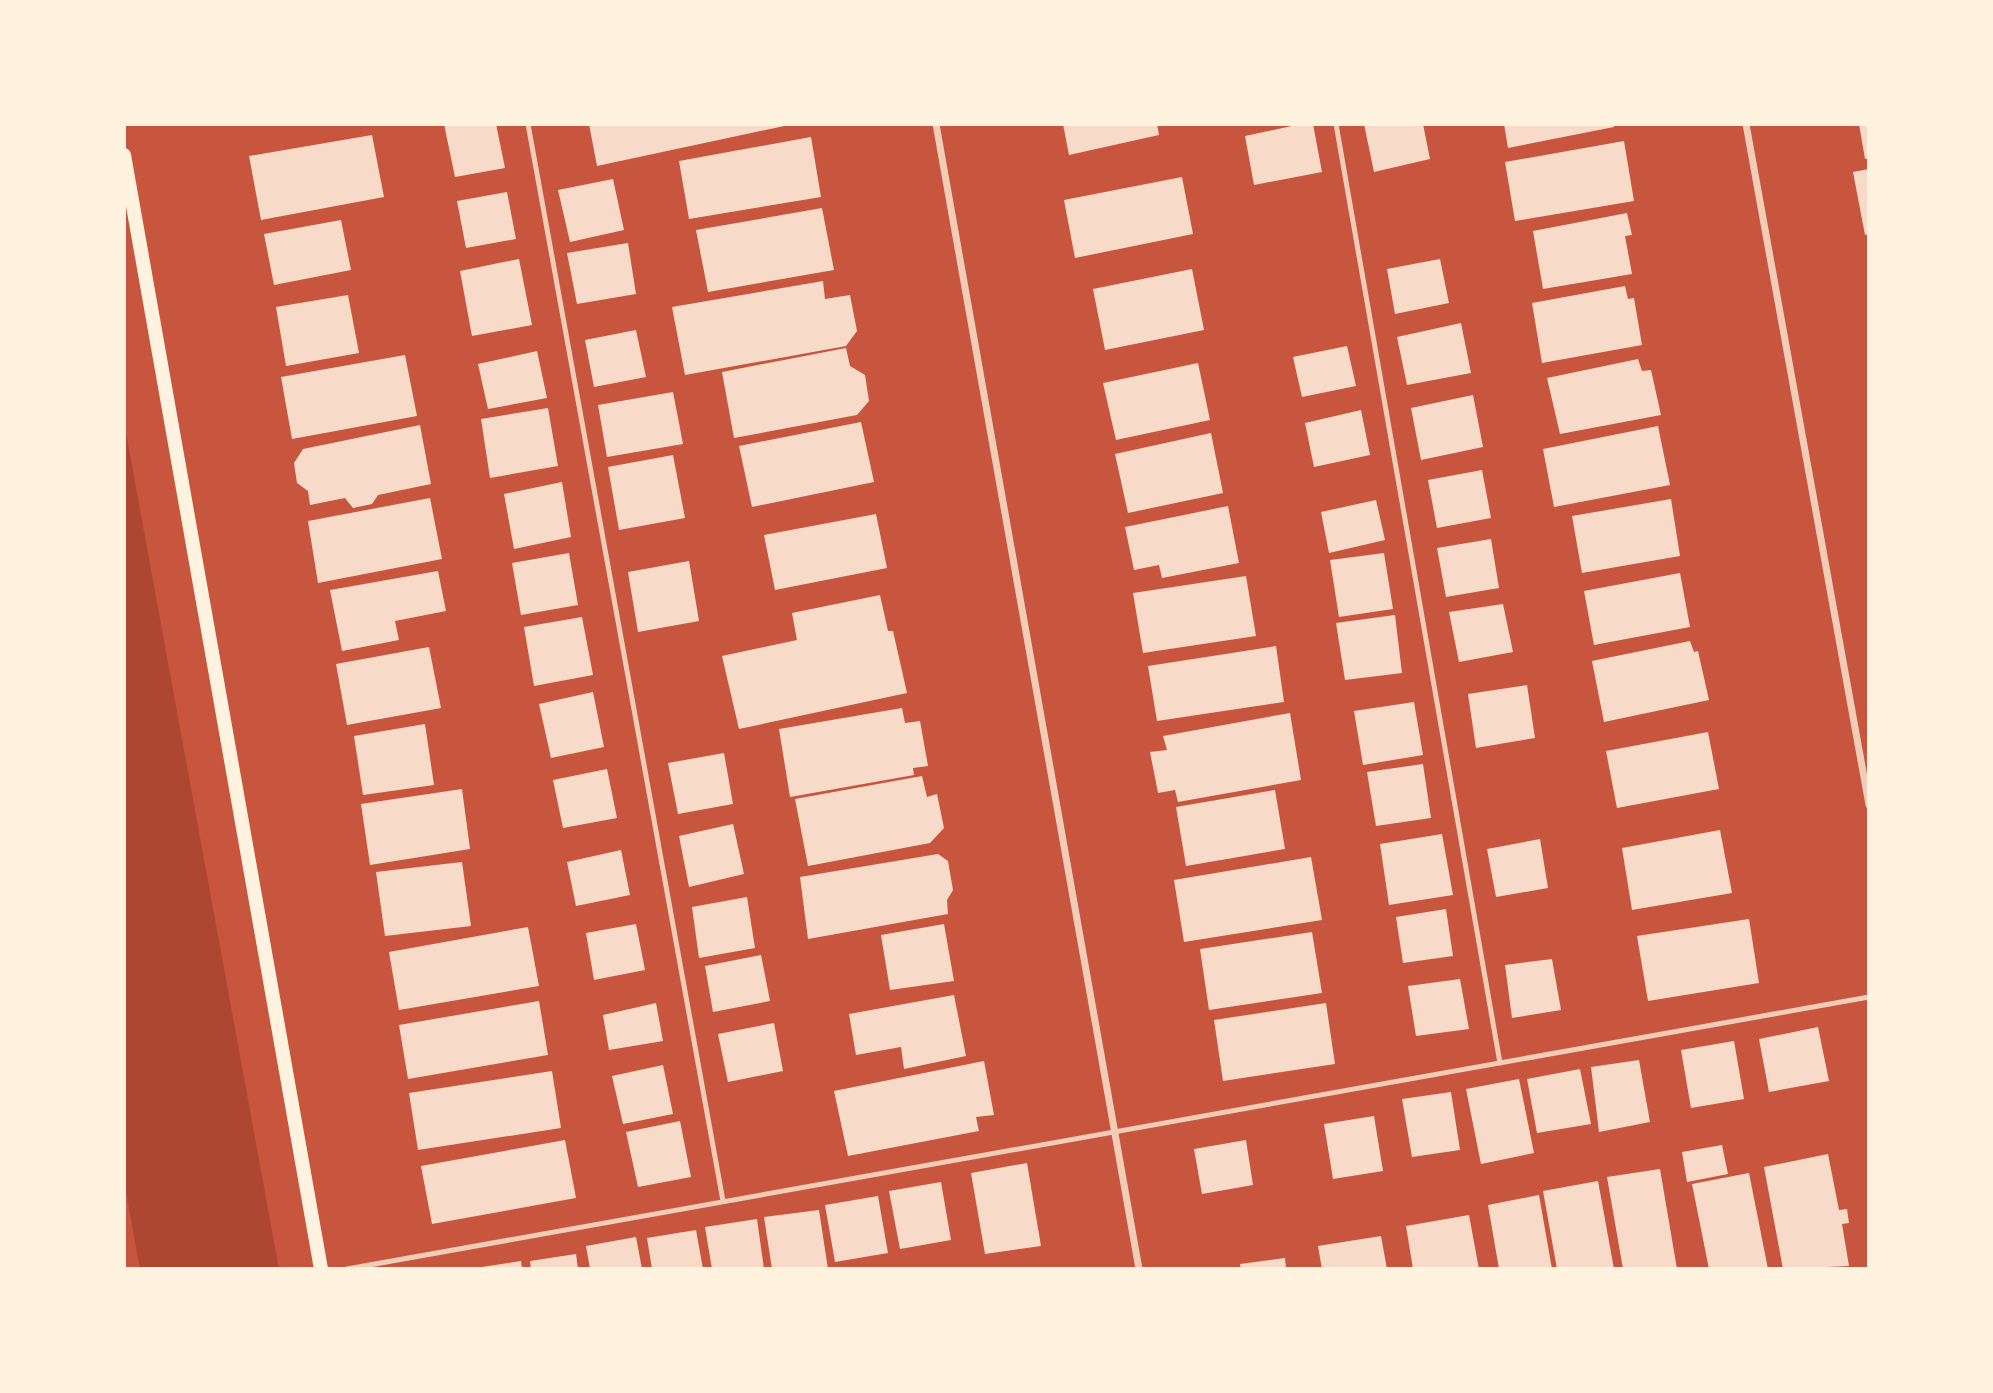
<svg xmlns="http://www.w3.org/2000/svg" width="1993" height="1393" font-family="'IBM Plex Serif',serif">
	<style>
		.green { fill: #ae4732 }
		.building { fill: #f7dbc8 }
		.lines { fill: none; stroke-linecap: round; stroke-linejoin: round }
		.service { stroke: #f1ccb7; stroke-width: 5 }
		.minor { stroke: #f1ccb7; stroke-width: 7 }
		.secondary { stroke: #fff3e0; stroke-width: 14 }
	</style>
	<rect width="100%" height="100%" fill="#c8553d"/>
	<path class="green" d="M124,422L279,1269H140L124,1181Z"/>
	<g class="building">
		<path d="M444,124H496L505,168L455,177Z"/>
		<path d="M589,124H789V125L597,166Z"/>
		<path d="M1063,124H1157L1159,135L1069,155Z"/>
		<path d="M1301,124H1313L1322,172L1254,185L1245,136Z"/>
		<path d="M1364,124H1423L1430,159L1374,172Z"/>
		<path d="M1504,124H1613L1614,127L1508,148Z"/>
		<path d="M1859,124H1869V158L1865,159Z"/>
		<path d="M372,135L384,197L261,220L249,156Z"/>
		<path d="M811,137L821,197L689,219L679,161Z"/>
		<path d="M1624,141L1634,201L1515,221L1505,162Z"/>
		<path d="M1869,169V234L1865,235L1853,172Z"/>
		<path d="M1182,177L1193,234L1075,258L1064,200Z"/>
		<path d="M613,179L624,230L570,242L558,190Z"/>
		<path d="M507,192L516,239L466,248L457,201Z"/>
		<path d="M822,208L834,270L708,292L696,230Z"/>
		<path d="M1627,213L1632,235L1625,236L1632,274L1543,289L1533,231Z"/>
		<path d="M341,220L351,270L274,285L264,234Z"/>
		<path d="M628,243L636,294L577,304L567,253Z"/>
		<path d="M519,259L532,325L472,336L460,271Z"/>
		<path d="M1440,259L1449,303L1395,314L1387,269Z"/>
		<path d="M1192,269L1204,330L1105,350L1093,289Z"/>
		<path d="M823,281L825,299L850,295L857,331L846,346L685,375L672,307Z"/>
		<path d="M1625,286L1628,299L1634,298L1642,345L1542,363L1532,303Z"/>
		<path d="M348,295L359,353L286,366L276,307Z"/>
		<path d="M1461,323L1471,373L1407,385L1397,337Z"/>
		<path d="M636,330L646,377L594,387L585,340Z"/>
		<path d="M1347,346L1356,386L1302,397L1293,357Z"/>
		<path d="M846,348L850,366L865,375L869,401L857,415L734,438L722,372Z"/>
		<path d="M537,351L547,398L488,409L478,364Z"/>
		<path d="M405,355L417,416L292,439L281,377Z"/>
		<path d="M1638,359L1642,371L1651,370L1661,415L1560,434L1547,378Z"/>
		<path d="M1198,363L1210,420L1116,440L1103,383Z"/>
		<path d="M673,392L683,444L607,457L598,405Z"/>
		<path d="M1473,395L1483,447L1421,460L1411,408Z"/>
		<path d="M548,408L558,466L490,478L481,419Z"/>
		<path d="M1361,410L1370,455L1314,467L1305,423Z"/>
		<path d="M861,422L874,482L752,507L739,446Z"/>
		<path d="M420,425L431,484L378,495L372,504L353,508L345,498L310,505L308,491L297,483L294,463L303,449Z"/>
		<path d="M1658,426L1670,485L1554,507L1543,449Z"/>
		<path d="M1211,433L1223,493L1128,513L1115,454Z"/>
		<path d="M673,455L685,518L619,530L608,467Z"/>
		<path d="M1482,470L1491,518L1437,528L1428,480Z"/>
		<path d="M562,482L571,537L514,549L504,494Z"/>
		<path d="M430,498L442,559L318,583L308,521Z"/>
		<path d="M1671,499L1680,556L1582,573L1572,516Z"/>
		<path d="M1376,500L1385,540L1329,553L1321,512Z"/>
		<path d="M1228,506L1239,563L1162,578L1159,565L1134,570L1125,527Z"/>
		<path d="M876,514L887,568L775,590L764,535Z"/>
		<path d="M1491,539L1499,588L1446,597L1437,548Z"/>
		<path d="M569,553L578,605L521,615L512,563Z"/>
		<path d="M1384,553L1393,609L1339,617L1330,560Z"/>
		<path d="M689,561L699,621L638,632L628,572Z"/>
		<path d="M438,571L446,611L395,621L399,640L342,651L330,590Z"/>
		<path d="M1680,573L1690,627L1594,645L1584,591Z"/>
		<path d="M1246,576L1256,636L1143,653L1133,593Z"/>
		<path d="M880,595L888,631H893L907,693L739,729L722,656L797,640L792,613Z"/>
		<path d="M1503,604L1513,652L1459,662L1449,612Z"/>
		<path d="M1395,615L1402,673L1345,680L1336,623Z"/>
		<path d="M582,617L593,675L534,686L524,627Z"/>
		<path d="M1690,641L1694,652L1698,651L1709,700L1604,722L1592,661Z"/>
		<path d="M1276,646L1284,702L1157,721L1148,666Z"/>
		<path d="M429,647L441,708L347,725L336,664Z"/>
		<path d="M1527,685L1535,738L1476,748L1468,694Z"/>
		<path d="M593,692L604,747L551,758L539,704Z"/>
		<path d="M1414,702L1423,755L1363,765L1354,711Z"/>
		<path d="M902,708L905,723L920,721L928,766L913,768L914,775L790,797L779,729Z"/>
		<path d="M1290,713L1301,780L1178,802L1175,790L1158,793L1150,752L1167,750L1163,736Z"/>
		<path d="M425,724L434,785L363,795L354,736Z"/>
		<path d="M1708,732L1719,789L1617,808L1606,751Z"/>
		<path d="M724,753L733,804L678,814L668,763Z"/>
		<path d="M1423,764L1431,818L1376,826L1367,772Z"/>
		<path d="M607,769L617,818L563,828L553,780Z"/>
		<path d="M922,776L927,797L937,794L944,828L930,843L808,866L795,799Z"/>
		<path d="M462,789L470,849L370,865L361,804Z"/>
		<path d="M1275,790L1285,849L1186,866L1176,807Z"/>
		<path d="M733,824L744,874L689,887L679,836Z"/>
		<path d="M1720,830L1732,893L1632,910L1622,848Z"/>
		<path d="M1442,834L1453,895L1389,905L1380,844Z"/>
		<path d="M1540,839L1548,888L1496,897L1487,849Z"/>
		<path d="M621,850L630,895L576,906L567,862Z"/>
		<path d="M938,854L948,861L953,890L947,900L948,914L808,939L800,877Z"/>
		<path d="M1311,857L1322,920L1184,942L1174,880Z"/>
		<path d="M462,862L471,926L385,936L376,872Z"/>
		<path d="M747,897L755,948L699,958L692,907Z"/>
		<path d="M1446,909L1453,956L1403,963L1396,917Z"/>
		<path d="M1749,919L1759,983L1648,1001L1637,936Z"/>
		<path d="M636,924L645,970L594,980L586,933Z"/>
		<path d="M944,924L954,981L890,990L881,935Z"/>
		<path d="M528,927L539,986L399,1010L389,952Z"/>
		<path d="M1312,932L1322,993L1209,1010L1200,949Z"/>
		<path d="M761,955L770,1001L713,1012L705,966Z"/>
		<path d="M1552,959L1561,1010L1512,1018L1505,965Z"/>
		<path d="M1460,979L1469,1029L1416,1036L1408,986Z"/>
		<path d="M954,995L966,1056L904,1069L901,1047L856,1055L849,1014Z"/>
		<path d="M539,1001L548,1055L408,1079L399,1025Z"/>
		<path d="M656,1003L663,1041L609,1050L603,1015Z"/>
		<path d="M1326,1003L1335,1064L1223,1081L1214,1020Z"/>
		<path d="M774,1023L783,1071L728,1082L718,1034Z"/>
		<path d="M1818,1027L1829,1081L1769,1092L1759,1039Z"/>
		<path d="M1734,1041L1744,1099L1691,1108L1681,1050Z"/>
		<path d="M1639,1060L1650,1122L1599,1132L1591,1067Z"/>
		<path d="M984,1061L994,1115L976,1117L979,1131L848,1156L834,1091Z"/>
		<path d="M663,1065L673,1114L623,1124L612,1076Z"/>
		<path d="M1580,1069L1591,1124L1537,1133L1527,1079Z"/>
		<path d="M552,1071L561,1128L418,1150L409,1093Z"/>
		<path d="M1519,1079L1534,1153L1481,1164L1466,1089Z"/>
		<path d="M1451,1092L1460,1150L1412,1157L1402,1099Z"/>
		<path d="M1374,1116L1383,1171L1333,1179L1324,1124Z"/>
		<path d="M680,1121L691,1177L638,1187L626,1132Z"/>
		<path d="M565,1140L576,1198L432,1224L421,1166Z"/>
		<path d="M1246,1140L1253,1185L1202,1194L1194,1149Z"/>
		<path d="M1722,1145L1728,1174L1687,1182L1682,1152Z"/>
		<path d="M1828,1154L1839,1210L1847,1209L1849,1223L1842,1224L1849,1266L1783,1269L1764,1167Z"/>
		<path d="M1027,1163L1041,1246L985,1254L971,1173Z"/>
		<path d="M1660,1169L1677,1269H1623L1607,1177Z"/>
		<path d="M1749,1173L1768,1269H1709L1692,1184Z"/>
		<path d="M1598,1181L1614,1269H1557L1543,1191Z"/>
		<path d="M941,1182L951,1240L900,1249L889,1191Z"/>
		<path d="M1539,1195L1552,1269H1499L1488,1205Z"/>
		<path d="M878,1196L888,1253L835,1262L825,1205Z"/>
		<path d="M819,1210L828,1269H772L764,1217Z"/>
		<path d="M1469,1215L1479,1269H1413L1406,1226Z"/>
		<path d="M757,1219L764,1269H712L705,1227Z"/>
		<path d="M696,1230L703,1269H652L647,1238Z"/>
		<path d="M1381,1236L1387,1269H1322L1318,1246Z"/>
		<path d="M636,1237L642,1269H590L586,1246Z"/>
		<path d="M576,1254L578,1269H531L530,1261Z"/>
		<path d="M1285,1258L1286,1269H1241L1240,1264Z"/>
		<path d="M521,1261L522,1269H483L482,1267Z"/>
	</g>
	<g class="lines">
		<g class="service">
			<path d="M528,124L723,1201"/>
			<path d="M1336,124L1500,1063"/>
			<path d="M347,1269L1869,997"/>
		</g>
		<g class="minor">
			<path d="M936,124L1139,1269"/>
			<path d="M1746,124L1869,805"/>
		</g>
		<path class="secondary" d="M124,155L321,1269"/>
	</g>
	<rect width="1993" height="1393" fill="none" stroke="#fff3e0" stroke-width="252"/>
</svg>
